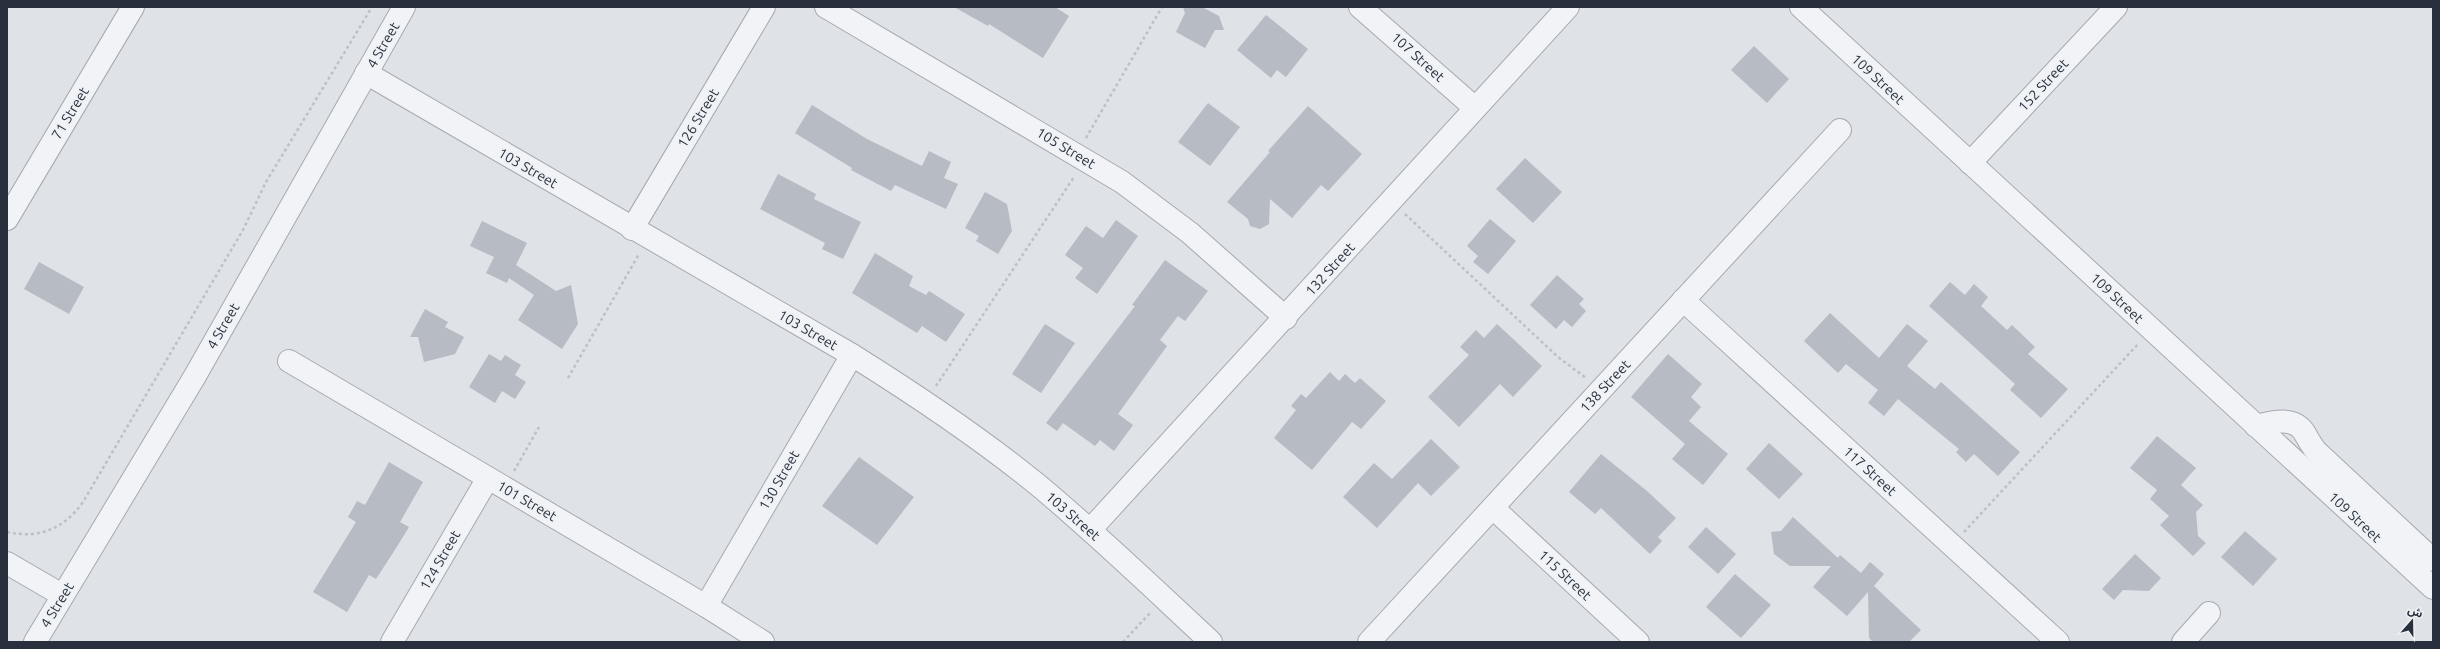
<svg xmlns="http://www.w3.org/2000/svg" width="2440" height="649" font-family="Ubuntu,'Noto Sans Arabic',sans-serif">
	<style>
		.building { fill: #b7bbc3 }
		.lines { fill: none; stroke-linecap: round; stroke-linejoin: round }
		.minor-casing { stroke: #a5a9b1; stroke-width: 24 }
		.path { stroke: #bdc0c6; stroke-width: 2.5; stroke-dasharray: 3 3; stroke-linecap: butt }
		.minor { stroke: #f1f3f6; stroke-width: 22 }
		.labels { text-anchor: middle; dominant-baseline: central; stroke-width: 3; stroke-linejoin: round; paint-order: stroke }
		.street-label { font-size: 14px; fill: #29303d; stroke: #eef1f5 }
	</style>
	<rect width="100%" height="100%" fill="#dfe2e7"/>
	<g class="building">
		<path d="M954,7H1055L1069,16L1043,58L989,24L988,26Z"/>
		<path d="M1183,7H1202L1219,16L1224,30H1215L1205,48L1176,32L1185,13Z"/>
		<path d="M1266,15L1308,49L1286,77L1277,70L1271,78L1237,50Z"/>
		<path d="M1754,46L1789,79L1767,103L1731,70Z"/>
		<path d="M1208,103L1240,127L1210,166L1178,142Z"/>
		<path d="M812,105L867,139L922,166L929,151L951,162L944,178L958,184L946,209L895,185L891,191L851,170L852,168L795,133Z"/>
		<path d="M1308,106L1362,154L1328,191L1321,185L1292,218L1270,199L1269,224L1260,229L1250,226L1248,219L1227,202L1270,152L1268,151Z"/>
		<path d="M1525,158L1562,192L1533,223L1496,189Z"/>
		<path d="M778,174L816,194L814,199L861,222L843,259L822,249L825,243L760,209Z"/>
		<path d="M985,192L1007,204L1012,231L998,254L976,241L979,236L965,228Z"/>
		<path d="M1490,219L1516,241L1488,274L1473,262L1478,256L1467,246Z"/>
		<path d="M1116,220L1138,236L1097,294L1075,278L1083,268L1065,255L1086,226L1103,238Z"/>
		<path d="M482,221L527,243L516,265L556,291L571,285L578,324L562,349L518,320L534,295L509,278L507,283L486,273L494,257L470,246Z"/>
		<path d="M875,253L913,276L909,286L926,295L929,291L965,314L946,342L922,326L917,333L852,293Z"/>
		<path d="M1165,260L1208,291L1185,321L1178,316L1160,340L1167,346L1118,414L1133,425L1114,451L1100,440L1095,446L1063,423L1057,431L1046,423L1135,306L1132,305Z"/>
		<path d="M39,262L84,287L69,314L24,289Z"/>
		<path d="M1557,275L1584,299L1579,304L1586,311L1572,327L1564,320L1556,329L1530,305Z"/>
		<path d="M1950,282L1965,295L1974,284L1988,297L1981,306L2007,330L2012,325L2035,347L2028,354L2068,389L2041,418L2010,390L2015,384L1929,306Z"/>
		<path d="M425,309L448,322L445,327L464,337L455,354L424,362L418,337H410Z"/>
		<path d="M1830,313L1879,358L1907,324L1928,341L1907,366L1935,389L1941,382L2020,452L1998,476L1974,454L1966,462L1956,452L1959,449L1898,399L1884,416L1868,403L1878,390L1846,364L1838,373L1804,341Z"/>
		<path d="M1045,324L1075,343L1041,393L1012,374Z"/>
		<path d="M1497,324L1542,366L1513,397L1500,384L1459,427L1428,397L1469,355L1460,347L1476,330L1484,338Z"/>
		<path d="M489,354L501,361L505,355L521,365L515,375L526,382L515,399L502,391L495,403L469,387Z"/>
		<path d="M1668,354L1702,384L1691,397L1701,407L1689,421L1728,454L1703,485L1672,459L1685,444L1631,397Z"/>
		<path d="M1330,372L1339,381L1345,374L1355,383L1360,378L1386,401L1361,429L1352,422L1312,470L1274,438L1296,410L1291,406L1301,394L1306,398Z"/>
		<path d="M2157,436L2196,468L2181,485L2203,505L2196,512L2198,536L2206,543L2193,556L2160,525L2169,516L2150,499L2157,490L2130,468Z"/>
		<path d="M1431,439L1460,467L1431,496L1418,483L1377,528L1343,497L1374,463L1392,479Z"/>
		<path d="M1769,443L1803,474L1779,499L1746,469Z"/>
		<path d="M1601,454L1647,491L1676,518L1658,537L1662,541L1650,554L1601,508L1595,514L1569,492Z"/>
		<path d="M859,457L914,497L877,545L822,506Z"/>
		<path d="M389,462L423,482L400,522L409,527L398,545L376,579L369,575L347,612L313,592L356,522L348,517L357,501L365,505Z"/>
		<path d="M1793,517L1838,558L1840,555L1861,573L1870,562L1884,574L1874,586L1921,630L1909,642H1873L1869,638L1868,592L1847,616L1813,587L1831,566H1790L1774,554L1771,532L1781,531Z"/>
		<path d="M1706,527L1736,554L1718,574L1688,547Z"/>
		<path d="M2245,531L2277,559L2253,586L2221,557Z"/>
		<path d="M2135,554L2161,578L2149,591L2123,590L2114,600L2102,589Z"/>
		<path d="M1735,574L1771,605L1741,638L1706,607Z"/>
	</g>
	<g class="lines">
		<g class="minor-casing">
			<g id="minor">
				<path d="M826,7L1122,182L1190,233L1286,318"/>
				<path d="M1360,7L1475,108"/>
				<path d="M1801,7L2433,588"/>
				<path d="M366,73L852,355C916,395 979,437 1038,485C1098,535 1154,589 1211,642"/>
				<path d="M1970,163L2116,7"/>
				<path d="M7,219L133,7"/>
				<path d="M632,229L764,7"/>
				<path d="M1683,300L2058,642"/>
				<path d="M289,361L706,606L763,642"/>
				<path d="M2256,426C2272,422 2293,416 2304,432C2308,439 2311,445 2316,451L2433,560"/>
				<path d="M1493,508L1638,642"/>
				<path d="M1090,530L1568,7"/>
				<path d="M7,563L62,595"/>
				<path d="M706,606L852,355"/>
				<path d="M35,642L195,376L404,7"/>
				<path d="M392,642L488,478"/>
				<path d="M1369,642L1840,130"/>
				<path d="M2183,642L2209,613"/>
			</g>
		</g>
		<g class="path">
			<path d="M1086,138L1162,7"/>
			<path d="M1405,214L1558,357L1586,378"/>
			<path d="M568,378L639,254"/>
			<path d="M936,386L1074,177"/>
			<path d="M514,471L539,427"/>
			<path d="M7,532C39,539 64,529 83,502L243,230L266,182L372,7"/>
			<path d="M1964,532L2139,343"/>
			<path d="M1123,642L1151,612"/>
		</g>
		<use href="#minor" class="minor"/>
	</g>
	<g class="labels">
		<g class="street-label">
			<text transform="translate(383 45) rotate(-60)">4 Street</text>
			<text transform="translate(1418 57) rotate(42)">107 Street</text>
			<text transform="translate(1878 79) rotate(43)">109 Street</text>
			<text transform="translate(2043 85) rotate(-47)">152 Street</text>
			<text transform="translate(70 113) rotate(-59)">71 Street</text>
			<text transform="translate(698 118) rotate(-59)">126 Street</text>
			<text transform="translate(1066 148) rotate(31)">105 Street</text>
			<text transform="translate(528 168) rotate(30)">103 Street</text>
			<text transform="translate(1330 269) rotate(-48)">132 Street</text>
			<text transform="translate(2117 298) rotate(43)">109 Street</text>
			<text transform="translate(223 326) rotate(-60)">4 Street</text>
			<text transform="translate(808 330) rotate(30)">103 Street</text>
			<text transform="translate(1605 386) rotate(-47)">138 Street</text>
			<text transform="translate(1870 471) rotate(42)">117 Street</text>
			<text transform="translate(779 480) rotate(-60)">130 Street</text>
			<text transform="translate(527 501) rotate(30)">101 Street</text>
			<text transform="translate(1073 516) rotate(41)">103 Street</text>
			<text transform="translate(2355 517) rotate(43)">109 Street</text>
			<text transform="translate(440 560) rotate(-60)">124 Street</text>
			<text transform="translate(1565 575) rotate(43)">115 Street</text>
			<text transform="translate(57 605) rotate(-59)">4 Street</text>
		</g>
	</g>
	<rect width="2440" height="649" fill="none" stroke="#29303d" stroke-width="16"/>
	<g transform="translate(2412 621) rotate(20)" stroke="#eef1f5" stroke-width="3" paint-order="stroke">
	<path d="M0-3L7 15L0 10L-7 15Z" fill="#29303d"/>
	<text y="-6" font-size="11" font-weight="bold" text-anchor="middle" fill="#29303d">ش</text>
	</g>
</svg>
